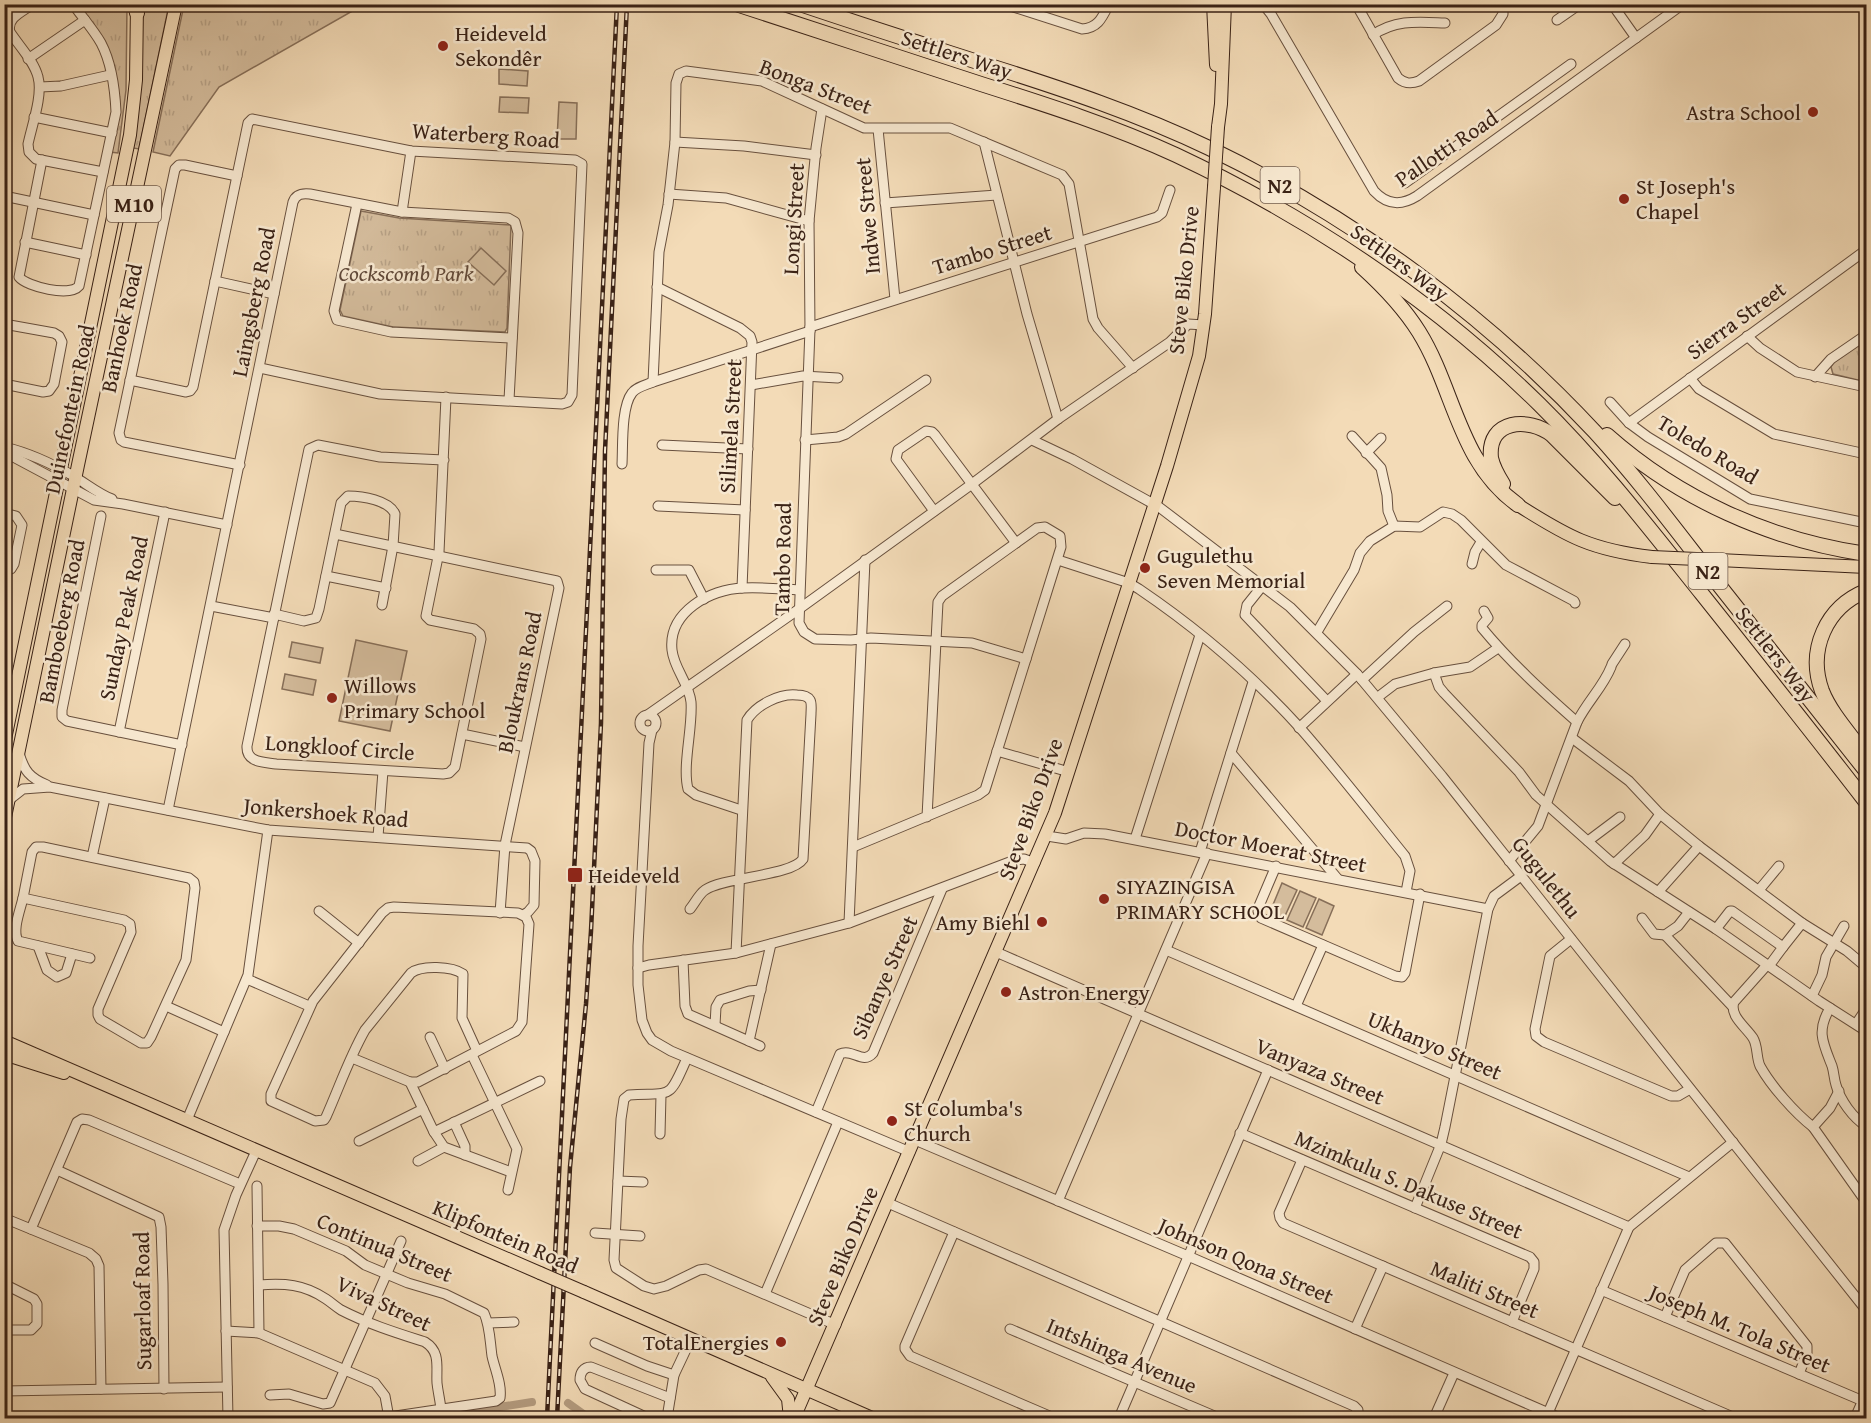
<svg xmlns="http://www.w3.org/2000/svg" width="1871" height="1423" font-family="'Gentium Book Plus',serif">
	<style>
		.grass { fill: url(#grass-tufts); stroke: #876f59; stroke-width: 1.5 }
		.pitch { fill: #d4bc9c; stroke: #876f59; stroke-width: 1.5 }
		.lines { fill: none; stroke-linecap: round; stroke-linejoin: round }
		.canal { stroke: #b49c80; stroke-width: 8 }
		.minor-casing { stroke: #68503e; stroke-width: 11 }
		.major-casing { stroke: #3a2216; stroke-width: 14 }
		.highway-casing { stroke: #3a2216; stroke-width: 16 }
		.minor { stroke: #f7e8d0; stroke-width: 9 }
		.major { stroke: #f3dbb7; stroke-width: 12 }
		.highway { stroke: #f3dbb7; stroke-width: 14 }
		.rail-casing { stroke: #3a2216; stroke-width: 4.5 }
		.rail { stroke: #f7e8d0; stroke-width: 2; stroke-dasharray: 7; stroke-linecap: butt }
		.major-bridge-casing { stroke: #3a2216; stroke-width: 14; stroke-linecap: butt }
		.major-bridge { stroke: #f3dbb7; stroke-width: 12 }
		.poi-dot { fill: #8f2418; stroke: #f7e8d0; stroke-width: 2 }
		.labels { text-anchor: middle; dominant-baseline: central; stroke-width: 5; stroke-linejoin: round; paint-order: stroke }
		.shield { fill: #f7e8d0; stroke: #735d4e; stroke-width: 1.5 }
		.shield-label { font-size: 21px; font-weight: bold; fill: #3a2216 }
		.poi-label { font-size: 22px; fill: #3a2216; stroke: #f7e8d0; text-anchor: start }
		.street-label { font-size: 22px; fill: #3a2216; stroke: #f7e8d0 }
		.park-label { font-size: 22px; font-style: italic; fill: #604838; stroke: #f7e8d0 }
	</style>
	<defs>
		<pattern id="grass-tufts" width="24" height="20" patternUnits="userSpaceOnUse" patternTransform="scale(1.5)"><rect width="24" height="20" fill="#d4bc9c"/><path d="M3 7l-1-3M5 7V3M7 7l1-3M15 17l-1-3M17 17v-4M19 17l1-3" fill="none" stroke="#b7a186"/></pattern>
	</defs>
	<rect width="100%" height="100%" fill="#f3dbb7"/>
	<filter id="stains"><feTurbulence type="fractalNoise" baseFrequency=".00333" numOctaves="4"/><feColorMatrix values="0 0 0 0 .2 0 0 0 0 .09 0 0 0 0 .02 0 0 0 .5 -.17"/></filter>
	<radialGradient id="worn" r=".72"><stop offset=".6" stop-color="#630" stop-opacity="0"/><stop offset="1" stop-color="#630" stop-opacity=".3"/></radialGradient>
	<g class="grass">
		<path d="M77,5H127L126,90L118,153L110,152L117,119L109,58Z"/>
		<path d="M142,5H169L139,149L133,148L142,69Z"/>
		<path d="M184,5V4L363,5L219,87L170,156L153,152Z"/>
		<path d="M361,211L399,218L511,225L507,328L505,332L393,327L343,316L340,310Z"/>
		<path d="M1866,340V382L1833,374L1831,367L1833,363Z"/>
	</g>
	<g class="pitch">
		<path d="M499,69L528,71L527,86L499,84Z"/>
		<path d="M500,97L529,98L528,113L499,112Z"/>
		<path d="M559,102L577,103L576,139H557Z"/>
		<path d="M481,248L506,271L494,285L468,262Z"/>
		<path d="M356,640L407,651L390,731L339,721Z"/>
		<path d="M292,642L323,648L320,663L289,657Z"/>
		<path d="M285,674L316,680L313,695L282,689Z"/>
		<path d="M1282,883L1297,890L1284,918L1270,912Z"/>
		<path d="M1300,891L1316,898L1303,927L1287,920Z"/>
		<path d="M1319,899L1334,906L1322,935L1306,928Z"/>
	</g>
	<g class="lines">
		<g class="canal">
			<path d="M568,1403L589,1418"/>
			<path d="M429,1418L532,1402"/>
		</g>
		<g class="minor-casing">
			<g id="minor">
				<path d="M33,4C22,12 6,18 10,32C19,46 34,61 38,77C43,95 32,125 28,144L29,152L36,159L103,172"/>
				<path d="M1004,4L1082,29C1098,28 1102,18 1109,4"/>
				<path d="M1263,4L1271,14L1374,191C1387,205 1401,206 1417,196L1683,4"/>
				<path d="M1356,4L1398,78C1405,84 1411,84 1419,81L1496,25L1503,14V4"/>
				<path d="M1612,4L1636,38"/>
				<path d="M1655,7L1658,4"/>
				<path d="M1557,20L1580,4"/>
				<path d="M1373,35C1396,19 1419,22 1445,23"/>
				<path d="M28,59L85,20"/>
				<path d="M40,87L61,86L110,75"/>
				<path d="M822,109L816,148L809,221L810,329L799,623L804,632L815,639L851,640L871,638L972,643L1026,659"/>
				<path d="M34,117L112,133"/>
				<path d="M878,129L895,299"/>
				<path d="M675,142L744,146L816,155"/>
				<path d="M984,142L1027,314L1058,419"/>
				<path d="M42,160L19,277C27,287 70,297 79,286L116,112C115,90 111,62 101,43C93,29 82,17 73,4"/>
				<path d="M237,176L185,165H179L175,169L119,433L121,440L124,442L240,465"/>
				<path d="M1405,183L1571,64"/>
				<path d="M669,194L726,198L809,221"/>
				<path d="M4,196L94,215"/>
				<path d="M885,203L997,195"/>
				<path d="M357,204L334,311L337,320L391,332L512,338"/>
				<path d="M402,212L411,151"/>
				<path d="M25,242L86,255"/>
				<path d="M215,281L274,294"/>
				<path d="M657,287L740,328L750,336L752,342L742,588"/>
				<path d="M4,324L54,333L59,336L62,342L54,384L49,391L43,392L4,384"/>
				<path d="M810,327L1157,217L1162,213L1170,190"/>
				<path d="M1747,336L1760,348L1797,372L1866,387"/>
				<path d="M1815,377L1831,359L1866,335"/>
				<path d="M1690,378L1699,389L1774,434L1866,454"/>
				<path d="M130,380L186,392L190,391L193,387L248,123L252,119L411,151L575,160L582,164L572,395L568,402L562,404L380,394L260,368"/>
				<path d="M653,382L659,252L668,205L675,142L676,83L679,74L686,71L762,81L864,128H950L1062,175L1069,184L1093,319L1098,328L1133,368"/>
				<path d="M751,385L803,376L838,378"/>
				<path d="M1610,402L1629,423L1648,437L1750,499L1866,523"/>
				<path d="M1629,423L1866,250"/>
				<path d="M1352,436L1381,468L1387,495L1388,511L1394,526"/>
				<path d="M805,440L838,437L846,434L926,380"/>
				<path d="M1032,440L1072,459L1159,507L1290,607L1357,674L1442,776L1866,1310"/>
				<path d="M662,445L748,449"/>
				<path d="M4,447C30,453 53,464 75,477C88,485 99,494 112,499"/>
				<path d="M4,452L94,500L123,504L227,525"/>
				<path d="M1366,453L1381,438"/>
				<path d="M444,460L380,457L318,445L309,449L247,746C246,763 264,762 276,764L443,774L449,773L455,767L481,639L480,634L474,629L430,620L426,616L439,552L446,397"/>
				<path d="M622,464C623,446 621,407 632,393C636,387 646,385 653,382L810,331"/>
				<path d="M658,506L745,510"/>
				<path d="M934,511L896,459L898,450L926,431L932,432L935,435L1016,543"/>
				<path d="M4,513L16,516L22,525L14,564L11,569L4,571"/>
				<path d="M101,516L62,710V717L67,721L182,745"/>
				<path d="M335,534L557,581L559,588L505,845L500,913"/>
				<path d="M1058,560L1129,583L1139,589C1198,629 1254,677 1301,729C1337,770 1371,814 1405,856L1410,871L1406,892"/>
				<path d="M1472,564L1475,552L1481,542"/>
				<path d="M656,570H689L704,599"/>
				<path d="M326,576L386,588"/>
				<path d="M1263,585L1247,605L1245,615L1327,701"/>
				<path d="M211,606L274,618"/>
				<path d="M1484,611L1488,618L1482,625V628C1511,663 1543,692 1577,722"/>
				<path d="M274,614L304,621L316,618L319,609L341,503L348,496C362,496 389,500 395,514L393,546L382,605"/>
				<path d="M1317,632L1354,570L1360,553L1370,541L1394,526L1420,527L1443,512L1452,514L1461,520L1506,565L1574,601L1575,603"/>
				<path d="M1612,664L1625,644"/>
				<path d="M1434,673L1439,687L1444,693L1519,772L1536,795L1610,861L1716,929L1819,1001L1866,1031"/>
				<path d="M1362,680L1414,632L1447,606"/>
				<path d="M1378,697L1395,684L1434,673L1470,667L1498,648"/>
				<path d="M649,714L799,609L972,484L1058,419L1170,342L1188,324L1204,325"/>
				<circle cx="648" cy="723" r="8"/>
				<path d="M1299,728L1357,674"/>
				<path d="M652,730L649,743L638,946V985L642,1020L647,1033L652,1040L671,1051L910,1152"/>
				<path d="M119,732L165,512"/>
				<path d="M462,734L525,747"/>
				<path d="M1572,738L1629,781L1660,814L1699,846L1802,923L1847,951L1866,967"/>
				<path d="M997,751L1069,772"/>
				<path d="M19,753C24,771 30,778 47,785"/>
				<path d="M1231,753L1337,878"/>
				<path d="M9,800L23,789L50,787L268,830L527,848L531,851L535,861L534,905L528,912L523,915"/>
				<path d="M168,810L293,202C296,194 302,193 310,194L402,212L508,218L515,222L518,233L509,400"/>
				<path d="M741,810L696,795L688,789C682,766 693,727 691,702C689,683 674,669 672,650C668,612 710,589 743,588C762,587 780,589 799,590"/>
				<path d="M1047,836L1066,839L1084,833L1105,834L1488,909"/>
				<path d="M378,837L383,771"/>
				<path d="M1135,839L1200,635"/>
				<path d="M1588,841L1620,817"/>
				<path d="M36,847H43L189,878L194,882L195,888L186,960L151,1037L147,1043H141L100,1019L98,1015V1009L131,932L130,924L124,920L23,898L32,852Z"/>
				<path d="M853,847L978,795L985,790L1061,547L1060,536L1045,527L1037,528L942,596L938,602L927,817"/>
				<path d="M1200,852L1253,682"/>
				<path d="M92,857L105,798"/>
				<path d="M1509,861L1538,826L1577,722C1587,702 1603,687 1611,667"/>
				<path d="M1614,864L1645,835L1660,814"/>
				<path d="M1276,866L1259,906L1258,911L1261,918L1395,976L1402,977L1405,973L1420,894"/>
				<path d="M1759,890L1779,866"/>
				<path d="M1658,892L1699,846"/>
				<path d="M23,898C20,911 12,930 18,941L90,958"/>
				<path d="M690,909C695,903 699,894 705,890C723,877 792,876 803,859L811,714C811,710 812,703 810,700C807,695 801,695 797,695C780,693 756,705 747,720L736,953"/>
				<path d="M319,911L359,943"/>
				<path d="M1689,912L1678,926L1665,935L1732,1006"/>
				<path d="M1642,918L1654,934L1665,935"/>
				<path d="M849,923L865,560"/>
				<path d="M1716,929L1730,911H1732L1783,947L1769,966"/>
				<path d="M1571,939L1550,956L1535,1029L1536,1036L1544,1042L1671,1096H1678L1690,1089"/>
				<path d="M38,946L47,970L57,977L66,973L72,954"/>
				<path d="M1783,947L1802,923"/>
				<path d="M1166,950L1689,1177"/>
				<path d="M996,952L1629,1227"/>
				<path d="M683,960L685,1006L688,1014L760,1046"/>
				<path d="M1767,965L1734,1002C1729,1016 1746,1027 1753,1038C1758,1046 1756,1057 1760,1066C1771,1086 1795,1113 1813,1127"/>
				<path d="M638,968L649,965L736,953L849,923L1015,860L1024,859L1035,863"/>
				<path d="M247,979L309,1006"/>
				<path d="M1812,996L1822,975L1826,957L1844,926"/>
				<path d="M166,1006L224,1032"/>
				<path d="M1296,1006L1323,945"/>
				<path d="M1830,1008C1816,1031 1823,1043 1832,1066C1834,1072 1834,1079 1836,1085C1840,1100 1853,1118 1866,1126"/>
				<path d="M1856,1024L1866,1009"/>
				<path d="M715,1025L716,1007L720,1000L749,991L761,990"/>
				<path d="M430,1037L445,1069"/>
				<path d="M749,1041L771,944"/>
				<path d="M472,1055L517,1149L508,1190"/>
				<path d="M352,1058L410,1082H418L516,1031L522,1022L529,924L526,917L518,913L394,907L388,908L382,913L313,1001L271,1094V1101L315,1121L324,1120L326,1117C339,1088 349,1058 365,1030L411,973C421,965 452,966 463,974L462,1018L477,1051"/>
				<path d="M687,1058C668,1101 673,1092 629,1095L624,1099L621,1119L614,1260L616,1268L644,1286L654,1289L666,1286L699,1270L706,1269L836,1325"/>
				<path d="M410,1082L434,1132L444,1147L511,1172"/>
				<path d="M1839,1091L1830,1108L1813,1127L1866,1202"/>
				<path d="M816,1112L840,1054C852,1048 863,1065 873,1053L942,889"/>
				<path d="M187,1120L248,975L268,830"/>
				<path d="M454,1122L465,1146V1155"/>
				<path d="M434,1132L540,1081"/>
				<path d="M1240,1133L1530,1257L1534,1262V1269L1512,1322"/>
				<path d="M660,1134L661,1095"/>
				<path d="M915,1140L1188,1256L1560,1418"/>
				<path d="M359,1141L423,1109"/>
				<path d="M1302,1160L1279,1213L1280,1218L1283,1223L1735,1418"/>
				<path d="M418,1161L444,1147"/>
				<path d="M57,1170L159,1217L161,1227L163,1284L164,1389"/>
				<path d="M618,1181L643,1182"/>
				<path d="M257,1186L259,1333"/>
				<path d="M1058,1201L1207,853"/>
				<path d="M888,1203L1354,1406L1358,1410L1357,1418"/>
				<path d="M1415,1208L1441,1144L1445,1127L1488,909L1494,896L1521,876"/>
				<path d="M4,1218L89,1253L96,1259L99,1266L101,1389"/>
				<path d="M257,1226H279L294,1229L346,1251L365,1265L408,1283L445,1294L484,1313C490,1326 490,1342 492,1356C495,1370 502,1384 500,1398L496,1401L389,1417"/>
				<path d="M31,1229L77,1122L82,1119L89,1120L240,1184"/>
				<path d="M954,1232L905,1346V1349L910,1356L1054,1418"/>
				<path d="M595,1233L640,1236"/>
				<path d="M4,1284L34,1299L37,1304V1324L31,1330H4"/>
				<path d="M259,1285C284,1283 304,1284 326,1299C332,1303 336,1307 341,1310C368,1324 397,1333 425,1342C441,1352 436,1367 437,1383C438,1392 440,1400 441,1409"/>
				<path d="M1601,1290L1863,1401"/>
				<path d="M765,1294L838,1122"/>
				<path d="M1665,1317L1685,1270L1716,1243H1725L1807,1346V1353L1799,1374"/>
				<path d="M488,1323L514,1322"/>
				<path d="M1010,1329L1219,1418"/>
				<path d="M1355,1329L1383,1266"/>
				<path d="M226,1331L259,1333L375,1383L385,1396L389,1418"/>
				<path d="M595,1343L647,1366L674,1375"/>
				<path d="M4,1391L227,1387"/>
				<path d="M270,1395L289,1394L323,1404L330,1403L401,1241"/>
				<path d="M1548,1413L1629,1227L1733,1142"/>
				<path d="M228,1418L224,1230L236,1195L256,1151"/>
				<path d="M648,1418L585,1389L580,1380C580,1373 583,1367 591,1367L670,1398"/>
				<path d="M667,1418L674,1375L691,1339"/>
				<path d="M1119,1418L1268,1070"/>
				<path d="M1434,1418L1454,1373"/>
				<path d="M1855,1418L1866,1393"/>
			</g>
		</g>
		<g class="major-casing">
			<g id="major">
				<path d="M1213,4L1216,65"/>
				<path d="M1218,127L1221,104L1225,4"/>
				<path d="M1518,505C1568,537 1592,550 1652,557"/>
				<path d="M1719,560L1866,567"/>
				<path d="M4,744L130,135L136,80L137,5"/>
				<path d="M4,822L78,465L176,4"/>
				<path d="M4,1041L540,1273"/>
				<path d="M4,1054L64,1073"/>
				<path d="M584,1292L872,1418"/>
				<path d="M772,1377L788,1399L790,1418"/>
				<path d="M794,1418L1055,813L1167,466L1199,356L1205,314L1214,187"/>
			</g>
		</g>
		<g class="highway-casing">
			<g id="highway">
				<path d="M135,4L137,13"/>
				<path d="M736,4C818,31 899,57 981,84C1047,105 1113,126 1176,155C1310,218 1433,300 1539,404C1599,463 1650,529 1702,594C1757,663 1812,732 1866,802"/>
				<path d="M800,4C862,25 925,45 987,65C1063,89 1138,114 1209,148C1354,218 1486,315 1595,432C1638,479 1676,530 1715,580C1765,644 1816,707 1866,771"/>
				<path d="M1362,267C1383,286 1404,308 1419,332C1455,390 1458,462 1518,505"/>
				<path d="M1607,435C1679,499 1770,540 1866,554"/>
				<path d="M1503,484C1498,476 1493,467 1491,458C1487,419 1529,417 1552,435L1615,498"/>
				<path d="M1866,591C1826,607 1807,650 1822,691C1831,714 1852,736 1866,756"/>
			</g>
		</g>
		<use href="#minor" class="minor"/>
		<use href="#major" class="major"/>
		<use href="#highway" class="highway"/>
		<g class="rail-casing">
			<g id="rail">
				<path d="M547,1418L617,4"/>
				<path d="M557,1418L570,1167L586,1004L591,931L601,723L605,451L627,4"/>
			</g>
		</g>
		<use href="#rail" class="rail"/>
		<g class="major-bridge-casing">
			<g id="major-bridge">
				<path d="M1214,187L1218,127"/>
				<path d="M1652,557L1719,560"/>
				<path d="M540,1273L584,1292"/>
			</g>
		</g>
		<use href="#major-bridge" class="major-bridge"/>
	</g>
	<g class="poi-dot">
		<circle cx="443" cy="46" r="6"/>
		<circle cx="1813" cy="112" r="6"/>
		<circle cx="1624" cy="199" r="6"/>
		<circle cx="1145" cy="568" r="6"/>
		<circle cx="332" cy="698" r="6"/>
		<rect x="567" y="867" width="16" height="16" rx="3"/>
		<circle cx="1104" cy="899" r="6"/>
		<circle cx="1042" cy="922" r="6"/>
		<circle cx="1006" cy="992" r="6"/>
		<circle cx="892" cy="1121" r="6"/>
		<circle cx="781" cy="1342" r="6"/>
	</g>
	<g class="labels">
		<g class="shield">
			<rect x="1260.5" y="167" width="39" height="36" rx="4.5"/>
			<rect x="107" y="186" width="54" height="36" rx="4.5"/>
			<rect x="1688.5" y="553" width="39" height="36" rx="4.5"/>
		</g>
		<g class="shield-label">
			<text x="1280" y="185">N2</text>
			<text x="134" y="204">M10</text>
			<text x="1708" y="571">N2</text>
		</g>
		<g class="poi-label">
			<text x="455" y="33">Heideveld<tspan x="455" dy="25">Sekondêr</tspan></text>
			<text x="1801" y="112" text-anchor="end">Astra School</text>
			<text x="1636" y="186">St Joseph's<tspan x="1636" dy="25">Chapel</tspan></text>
			<text x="1157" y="555">Gugulethu<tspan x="1157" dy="25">Seven Memorial</tspan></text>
			<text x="344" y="685">Willows<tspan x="344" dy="25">Primary School</tspan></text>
			<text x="588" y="875">Heideveld</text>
			<text x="1116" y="886">SIYAZINGISA<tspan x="1116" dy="25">PRIMARY SCHOOL</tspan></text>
			<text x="1030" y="922" text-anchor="end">Amy Biehl</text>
			<text x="1018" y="992">Astron Energy</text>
			<text x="904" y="1108">St Columba's<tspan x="904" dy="25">Church</tspan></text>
			<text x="769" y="1342" text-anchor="end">TotalEnergies</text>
		</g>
		<g class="street-label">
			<text transform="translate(957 54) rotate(18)">Settlers Way</text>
			<text transform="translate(816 86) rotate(21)">Bonga Street</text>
			<text transform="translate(486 135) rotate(4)">Waterberg Road</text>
			<text transform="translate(1446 148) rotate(-34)">Pallotti Road</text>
			<text transform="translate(867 216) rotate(-95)">Indwe Street</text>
			<text transform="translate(793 219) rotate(-87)">Longi Street</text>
			<text transform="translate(992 249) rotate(-17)">Tambo Street</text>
			<text transform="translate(1400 262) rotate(36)">Settlers Way</text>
			<text transform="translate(1183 280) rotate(-84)">Steve Biko Drive</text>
			<text transform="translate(253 302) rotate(-79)">Laingsberg Road</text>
			<text transform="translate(1736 320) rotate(-36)">Sierra Street</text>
			<text transform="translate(121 328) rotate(-78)">Banhoek Road</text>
			<text transform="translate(69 409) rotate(-78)">Duinefontein Road</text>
			<text transform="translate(730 426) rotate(-87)">Silimela Street</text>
			<text transform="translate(1708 449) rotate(31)">Toledo Road</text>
			<text transform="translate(782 559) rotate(-89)">Tambo Road</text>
			<text transform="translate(123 618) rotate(-78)">Sunday Peak Road</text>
			<text transform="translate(61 621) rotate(-79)">Bamboeberg Road</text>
			<text transform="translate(1776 654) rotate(52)">Settlers Way</text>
			<text transform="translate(519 682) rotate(-78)">Bloukrans Road</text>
			<text transform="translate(340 747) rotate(4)">Longkloof Circle</text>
			<text transform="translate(1030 809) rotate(-70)">Steve Biko Drive</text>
			<text transform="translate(326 812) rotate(5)">Jonkershoek Road</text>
			<text transform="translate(1271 846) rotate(11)">Doctor Moerat Street</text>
			<text transform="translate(1547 877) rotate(52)">Gugulethu</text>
			<text transform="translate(884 977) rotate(-66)">Sibanye Street</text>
			<text transform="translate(1435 1045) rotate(23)">Ukhanyo Street</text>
			<text transform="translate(1320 1071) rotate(23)">Vanyaza Street</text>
			<text transform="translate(1409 1184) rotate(23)">Mzimkulu S. Dakuse Street</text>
			<text transform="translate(506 1236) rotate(23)">Klipfontein Road</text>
			<text transform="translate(385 1247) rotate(23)">Continua Street</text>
			<text transform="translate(842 1256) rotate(-67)">Steve Biko Drive</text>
			<text transform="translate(1246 1260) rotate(23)">Johnson Qona Street</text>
			<text transform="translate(1485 1289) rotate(23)">Maliti Street</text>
			<text transform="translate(142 1301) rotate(-91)">Sugarloaf Road</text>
			<text transform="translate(384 1303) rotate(25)">Viva Street</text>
			<text transform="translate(1740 1328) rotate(23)">Joseph M. Tola Street</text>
			<text transform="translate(1122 1355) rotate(23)">Intshinga Avenue</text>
		</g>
		<g class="park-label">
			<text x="406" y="273">Cockscomb Park</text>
		</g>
	</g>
	<rect width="1871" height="1423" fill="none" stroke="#f3dbb7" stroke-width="24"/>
	<rect x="6" y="6" width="1859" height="1411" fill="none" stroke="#3a2216" stroke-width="3"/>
	<rect x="12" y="12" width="1847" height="1399" fill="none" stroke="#3a2216" stroke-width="1.5"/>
	<rect width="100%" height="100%" filter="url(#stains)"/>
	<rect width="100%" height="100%" fill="url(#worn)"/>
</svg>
